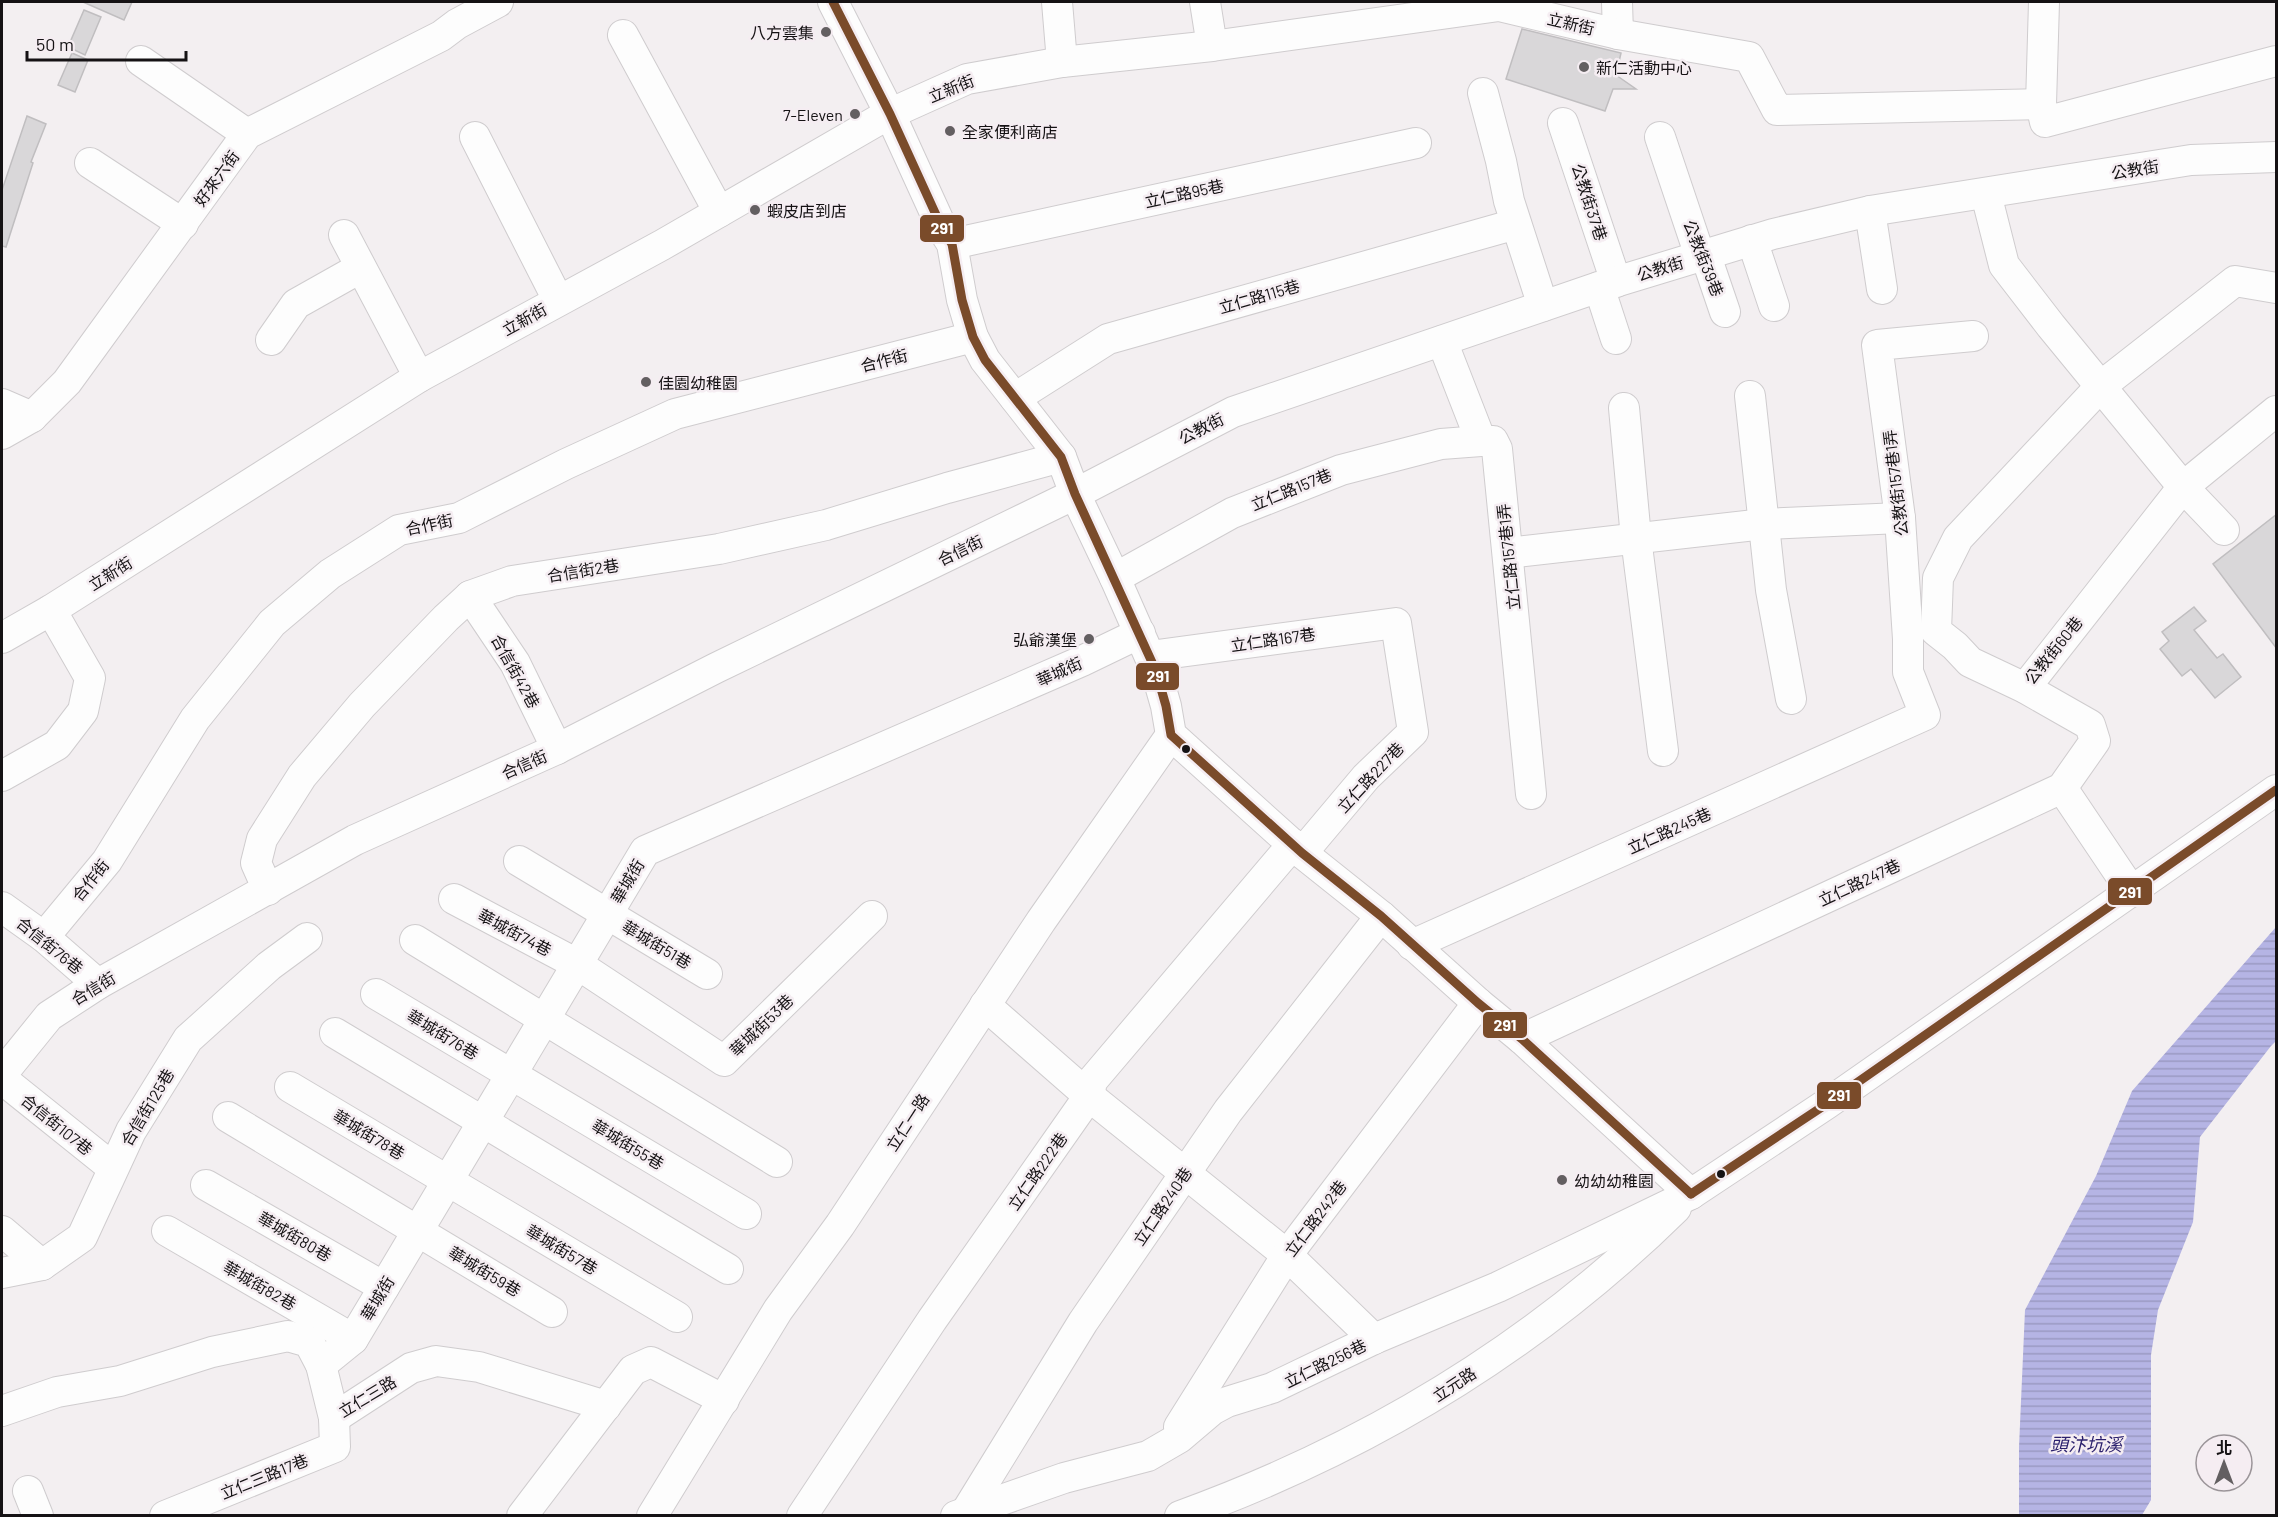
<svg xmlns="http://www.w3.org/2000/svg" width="2278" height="1517" font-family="Barlow,'Noto Sans TC',sans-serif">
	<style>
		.water { fill: url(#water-rules) }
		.building { fill: #d9d7d9; stroke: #c0bec0; stroke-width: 1.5 }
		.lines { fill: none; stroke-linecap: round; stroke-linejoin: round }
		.minor-casing { stroke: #cfccce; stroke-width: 32 }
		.minor { stroke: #fdfdfd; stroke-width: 30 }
		.bus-1-casing { stroke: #f5edf2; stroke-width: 14 }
		.bus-1 { stroke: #7a4b2a; stroke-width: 9 }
		.poi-dot { fill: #635f61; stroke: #f5edf2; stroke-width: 2 }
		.bus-dot { fill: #151214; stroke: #f5edf2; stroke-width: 2 }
		.labels { text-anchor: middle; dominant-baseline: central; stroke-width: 5; stroke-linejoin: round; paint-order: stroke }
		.street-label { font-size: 16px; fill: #151214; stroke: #f5edf2 }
		.poi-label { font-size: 16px; fill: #151214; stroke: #f5edf2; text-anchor: start }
		.water-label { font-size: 18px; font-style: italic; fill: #2b206d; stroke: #f5edf2 }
		.line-badge { stroke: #f5edf2; stroke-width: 2 }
		.badge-label { font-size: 16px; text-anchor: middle; font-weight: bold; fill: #fff }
	</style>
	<defs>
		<pattern id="water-rules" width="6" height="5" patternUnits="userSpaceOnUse" patternTransform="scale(1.5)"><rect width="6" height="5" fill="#b5b4e4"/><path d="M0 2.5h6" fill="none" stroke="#9b9ac3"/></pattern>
	</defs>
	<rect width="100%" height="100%" fill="#f3eff1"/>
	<path class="water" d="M2276,927V1041L2271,1046L2200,1137L2193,1222L2158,1310L2151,1355V1500L2142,1515H2019V1447L2025,1310L2096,1176L2132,1091Z"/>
	<g class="building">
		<path d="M83,2H132L124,20Z"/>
		<path d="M84,10L101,17L85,55L68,47Z"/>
		<path d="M1522,29L1621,53L1616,75L1636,89H1613L1605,111L1506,79Z"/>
		<path d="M72,53L88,60L75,92L58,85Z"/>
		<path d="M27,116L46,124L31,162L33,163L6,247L2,246V190Z"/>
		<path d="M2277,514V649L2213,564Z"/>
		<path d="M2194,607L2206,621L2194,630L2217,658L2223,654L2241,677L2215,698L2191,669L2182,676L2160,649L2169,641L2162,632Z"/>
	</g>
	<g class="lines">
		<g class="minor-casing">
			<g id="minor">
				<path d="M833,2L890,114L942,228L952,244L962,300L973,337L985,360L1061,457L1075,494L1115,578L1156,671L1166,706L1171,735L1302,853L1381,916L1478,1003L1522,1039L1691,1194"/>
				<path d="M1057,2L1062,62"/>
				<path d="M1205,2L1212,46"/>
				<path d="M1617,2L1618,34"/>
				<path d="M2044,2L2041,104L2045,122L2276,61"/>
				<path d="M623,35L719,212"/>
				<path d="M141,61L247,134"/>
				<path d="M1483,93L1501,161L1509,201L1543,306"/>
				<path d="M1563,123L1616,282"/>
				<path d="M475,137L558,300"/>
				<path d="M1660,137L1700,256L1709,265L1725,312"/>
				<path d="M90,163L183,224"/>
				<path d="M1986,194L2004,265L2051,326L2183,487L2224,530"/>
				<path d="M1870,211L1882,289"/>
				<path d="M344,235L419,377"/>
				<path d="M1752,240L1774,306"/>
				<path d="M952,244L1416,143"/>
				<path d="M1599,287L1616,339"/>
				<path d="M271,340L296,304L360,268"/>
				<path d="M1442,341L1481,441H1493L1497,449L1531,794"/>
				<path d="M1750,396L1771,590L1791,699"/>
				<path d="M1015,398L1108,339L1516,224"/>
				<path d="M2,404L32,417"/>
				<path d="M1624,408L1636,538L1663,751"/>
				<path d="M2,434L32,417L67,382L247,134L441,36L457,24L498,2"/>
				<path d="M1508,553L1764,524L1900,518"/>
				<path d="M1115,578L1232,513L1341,470L1441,444L1481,441"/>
				<path d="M470,596L515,663L557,749"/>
				<path d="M2,638L51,610L419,377L662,245L887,115L967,79L1062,62L1212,46L1499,6L1618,34L1749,57L1777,110L2041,104"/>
				<path d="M1150,656L1396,623L1413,732L1366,777L1302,853"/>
				<path d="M2025,688L2183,487L2276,411"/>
				<path d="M2,776L57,745L83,711L90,678L51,610"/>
				<path d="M2062,788L2132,892"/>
				<path d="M519,861L707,974"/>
				<path d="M268,890L256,863L262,839L302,776L362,705L446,618L470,596L512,581L719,549L826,525L947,488L1061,457"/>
				<path d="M454,899L577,964L724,1061L872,916"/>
				<path d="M2,907L44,937L98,984"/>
				<path d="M44,937L107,861L195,719L272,623L330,574L399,530L459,518L566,464L675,414L973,337"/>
				<path d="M415,940L777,1162"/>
				<path d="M1412,945L1925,715L1908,672V639L1900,518L1877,345L1973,336"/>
				<path d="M376,994L746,1214"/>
				<path d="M985,1005L1089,1096L1287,1255L1374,1339"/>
				<path d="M335,1033L728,1269"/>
				<path d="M1522,1039L2062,788L2095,741L2090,725L2025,688L1970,662L1955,646L1936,631L1938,578L1958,538L2101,386L2235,281L2276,288"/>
				<path d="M2,1074L49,1016L98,984L355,840L557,749L716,668L1075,494L1233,412L1599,287L1773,234L1870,211L2191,160L2276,157"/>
				<path d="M2,1079L113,1168"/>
				<path d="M290,1087L677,1317"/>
				<path d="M228,1117L552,1312"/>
				<path d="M206,1185L384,1287"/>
				<path d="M2,1231L42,1265"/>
				<path d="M167,1231L353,1339"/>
				<path d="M2,1273L42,1265L82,1237L131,1131L188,1039L269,966L307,938"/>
				<path d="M321,1365L353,1339L645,851L1082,661L1140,633"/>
				<path d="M2,1411L57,1392L120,1381L212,1352L288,1336L309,1342L321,1365L334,1418L411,1368L436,1361L479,1367L606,1406"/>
				<path d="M1179,1427L1287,1255L1478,1003"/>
				<path d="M28,1491L38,1516"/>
				<path d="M966,1512L1083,1322L1228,1111L1381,916"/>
				<path d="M165,1516L335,1447L334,1418"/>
				<path d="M522,1516L633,1370L651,1362L724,1400"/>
				<path d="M652,1516L778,1310L840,1225L1041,921L1171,735"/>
				<path d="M802,1516L932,1320L1089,1096L1092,1081L1293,844"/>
				<path d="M956,1516L1064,1478L1148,1456L1179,1438L1212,1410L1227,1402L1272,1388L1374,1339L1498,1287L1691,1194L1828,1103L2276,790"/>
				<path d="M1180,1516C1368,1448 1533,1349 1676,1208"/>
			</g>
		</g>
		<use href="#minor" class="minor"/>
		<g class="bus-1-casing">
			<g id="bus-1">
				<path d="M833,2L890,114L942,228L952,244L962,300L973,337L985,360L1061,457L1075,494L1156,671L1166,706L1171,735L1302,853L1381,916L1478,1003L1522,1039L1691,1194"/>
				<path d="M1691,1194L1828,1103L2276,790"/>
			</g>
		</g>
		<use href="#bus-1" class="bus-1"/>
	</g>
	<g class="poi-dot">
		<circle cx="826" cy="32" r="6"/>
		<circle cx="1584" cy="67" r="6"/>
		<circle cx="855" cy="114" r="6"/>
		<circle cx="950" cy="131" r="6"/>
		<circle cx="755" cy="210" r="6"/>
		<circle cx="646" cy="382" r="6"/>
		<circle cx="1089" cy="639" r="6"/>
		<circle cx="1562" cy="1180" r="6"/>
	</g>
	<g class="bus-dot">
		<circle cx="1186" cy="749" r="5"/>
		<circle cx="1721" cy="1174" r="5"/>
	</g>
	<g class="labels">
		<g class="street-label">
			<text transform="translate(1571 23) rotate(13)">立新街</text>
			<text transform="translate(951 88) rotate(-22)">立新街</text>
			<text transform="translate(2135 169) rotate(-9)">公教街</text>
			<text transform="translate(216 178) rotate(-54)">好來六街</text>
			<text transform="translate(1184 193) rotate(-12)">立仁路95巷</text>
			<text transform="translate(1590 202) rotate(72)">公教街37巷</text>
			<text transform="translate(1704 258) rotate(68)">公教街39巷</text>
			<text transform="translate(1660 268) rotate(-17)">公教街</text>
			<text transform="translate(1259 296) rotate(-16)">立仁路115巷</text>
			<text transform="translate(524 319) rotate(-29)">立新街</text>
			<text transform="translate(884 360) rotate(-14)">合作街</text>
			<text transform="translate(1201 428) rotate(-27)">公教街</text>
			<text transform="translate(1895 483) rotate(-97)">公教街157巷1弄</text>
			<text transform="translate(1291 489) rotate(-22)">立仁路157巷</text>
			<text transform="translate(429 524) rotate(-12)">合作街</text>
			<text transform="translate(960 550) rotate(-26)">合信街</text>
			<text transform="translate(1508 557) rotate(-96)">立仁路157巷1弄</text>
			<text transform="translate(583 570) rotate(-9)">合信街2巷</text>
			<text transform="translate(110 573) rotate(-32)">立新街</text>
			<text transform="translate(1273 639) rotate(-8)">立仁路167巷</text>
			<text transform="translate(2053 650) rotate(-51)">公教街60巷</text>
			<text transform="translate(516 671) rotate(61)">合信街42巷</text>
			<text transform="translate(1059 671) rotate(-24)">華城街</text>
			<text transform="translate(524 764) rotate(-24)">合信街</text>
			<text transform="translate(1370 777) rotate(-47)">立仁路227巷</text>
			<text transform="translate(1669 830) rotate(-24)">立仁路245巷</text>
			<text transform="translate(90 880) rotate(-51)">合作街</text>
			<text transform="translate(627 881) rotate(-59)">華城街</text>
			<text transform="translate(1859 882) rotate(-25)">立仁路247巷</text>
			<text transform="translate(515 932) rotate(28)">華城街74巷</text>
			<text transform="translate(657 944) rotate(31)">華城街51巷</text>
			<text transform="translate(50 945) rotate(39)">合信街76巷</text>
			<text transform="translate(93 988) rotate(-31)">合信街</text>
			<text transform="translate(761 1025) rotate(-44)">華城街53巷</text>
			<text transform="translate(443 1034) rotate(31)">華城街76巷</text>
			<text transform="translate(147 1107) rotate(-59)">合信街125巷</text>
			<text transform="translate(907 1122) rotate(-57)">立仁一路</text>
			<text transform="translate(57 1124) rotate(39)">合信街107巷</text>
			<text transform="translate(369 1134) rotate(31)">華城街78巷</text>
			<text transform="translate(628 1144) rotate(31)">華城街55巷</text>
			<text transform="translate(1037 1171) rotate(-55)">立仁路222巷</text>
			<text transform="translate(1162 1206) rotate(-56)">立仁路240巷</text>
			<text transform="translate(1315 1218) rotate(-53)">立仁路242巷</text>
			<text transform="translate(295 1236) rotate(30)">華城街80巷</text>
			<text transform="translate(562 1249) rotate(31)">華城街57巷</text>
			<text transform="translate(485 1271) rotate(31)">華城街59巷</text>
			<text transform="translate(260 1285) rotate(30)">華城街82巷</text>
			<text transform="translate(377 1298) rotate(-59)">華城街</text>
			<text transform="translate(1325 1363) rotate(-26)">立仁路256巷</text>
			<text transform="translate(1454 1384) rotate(-33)">立元路</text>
			<text transform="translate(367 1396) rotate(-31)">立仁三路</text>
			<text transform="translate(264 1476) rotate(-22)">立仁三路17巷</text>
		</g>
		<g class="poi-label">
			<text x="814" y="32" text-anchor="end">八方雲集</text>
			<text x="1596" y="67">新仁活動中心</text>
			<text x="843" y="114" text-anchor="end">7-Eleven</text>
			<text x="962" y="131">全家便利商店</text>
			<text x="767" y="210">蝦皮店到店</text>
			<text x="658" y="382">佳園幼稚園</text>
			<text x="1077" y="639" text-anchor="end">弘爺漢堡</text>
			<text x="1574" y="1180">幼幼幼稚園</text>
		</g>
		<g class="water-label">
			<text x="2086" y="1444">頭汴坑溪</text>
		</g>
	</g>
	<g class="line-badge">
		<rect x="919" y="214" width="46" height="29" rx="6" fill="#7a4b2a"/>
		<rect x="1135" y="662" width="45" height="29" rx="6" fill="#7a4b2a"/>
		<rect x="2107" y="877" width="46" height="29" rx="6" fill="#7a4b2a"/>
		<rect x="1482" y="1011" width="46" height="28" rx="6" fill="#7a4b2a"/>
		<rect x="1816" y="1081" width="46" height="29" rx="6" fill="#7a4b2a"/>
	</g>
	<g class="badge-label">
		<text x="942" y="234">291</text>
		<text x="1158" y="682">291</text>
		<text x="2130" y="898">291</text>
		<text x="1505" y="1031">291</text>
		<text x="1839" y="1101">291</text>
	</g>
	<rect width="2278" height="1517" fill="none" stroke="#151214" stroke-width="6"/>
	<g transform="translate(2224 1463)"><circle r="28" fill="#f5edf2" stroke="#9b9599" stroke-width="1.5"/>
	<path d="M0-4.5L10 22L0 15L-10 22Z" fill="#635f61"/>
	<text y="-9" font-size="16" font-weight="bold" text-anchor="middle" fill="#151214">北</text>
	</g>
	<path d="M27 51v9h159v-9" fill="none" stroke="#151214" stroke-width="3"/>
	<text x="36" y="51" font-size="18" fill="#151214" stroke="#f5edf2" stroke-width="4.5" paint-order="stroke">50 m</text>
</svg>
